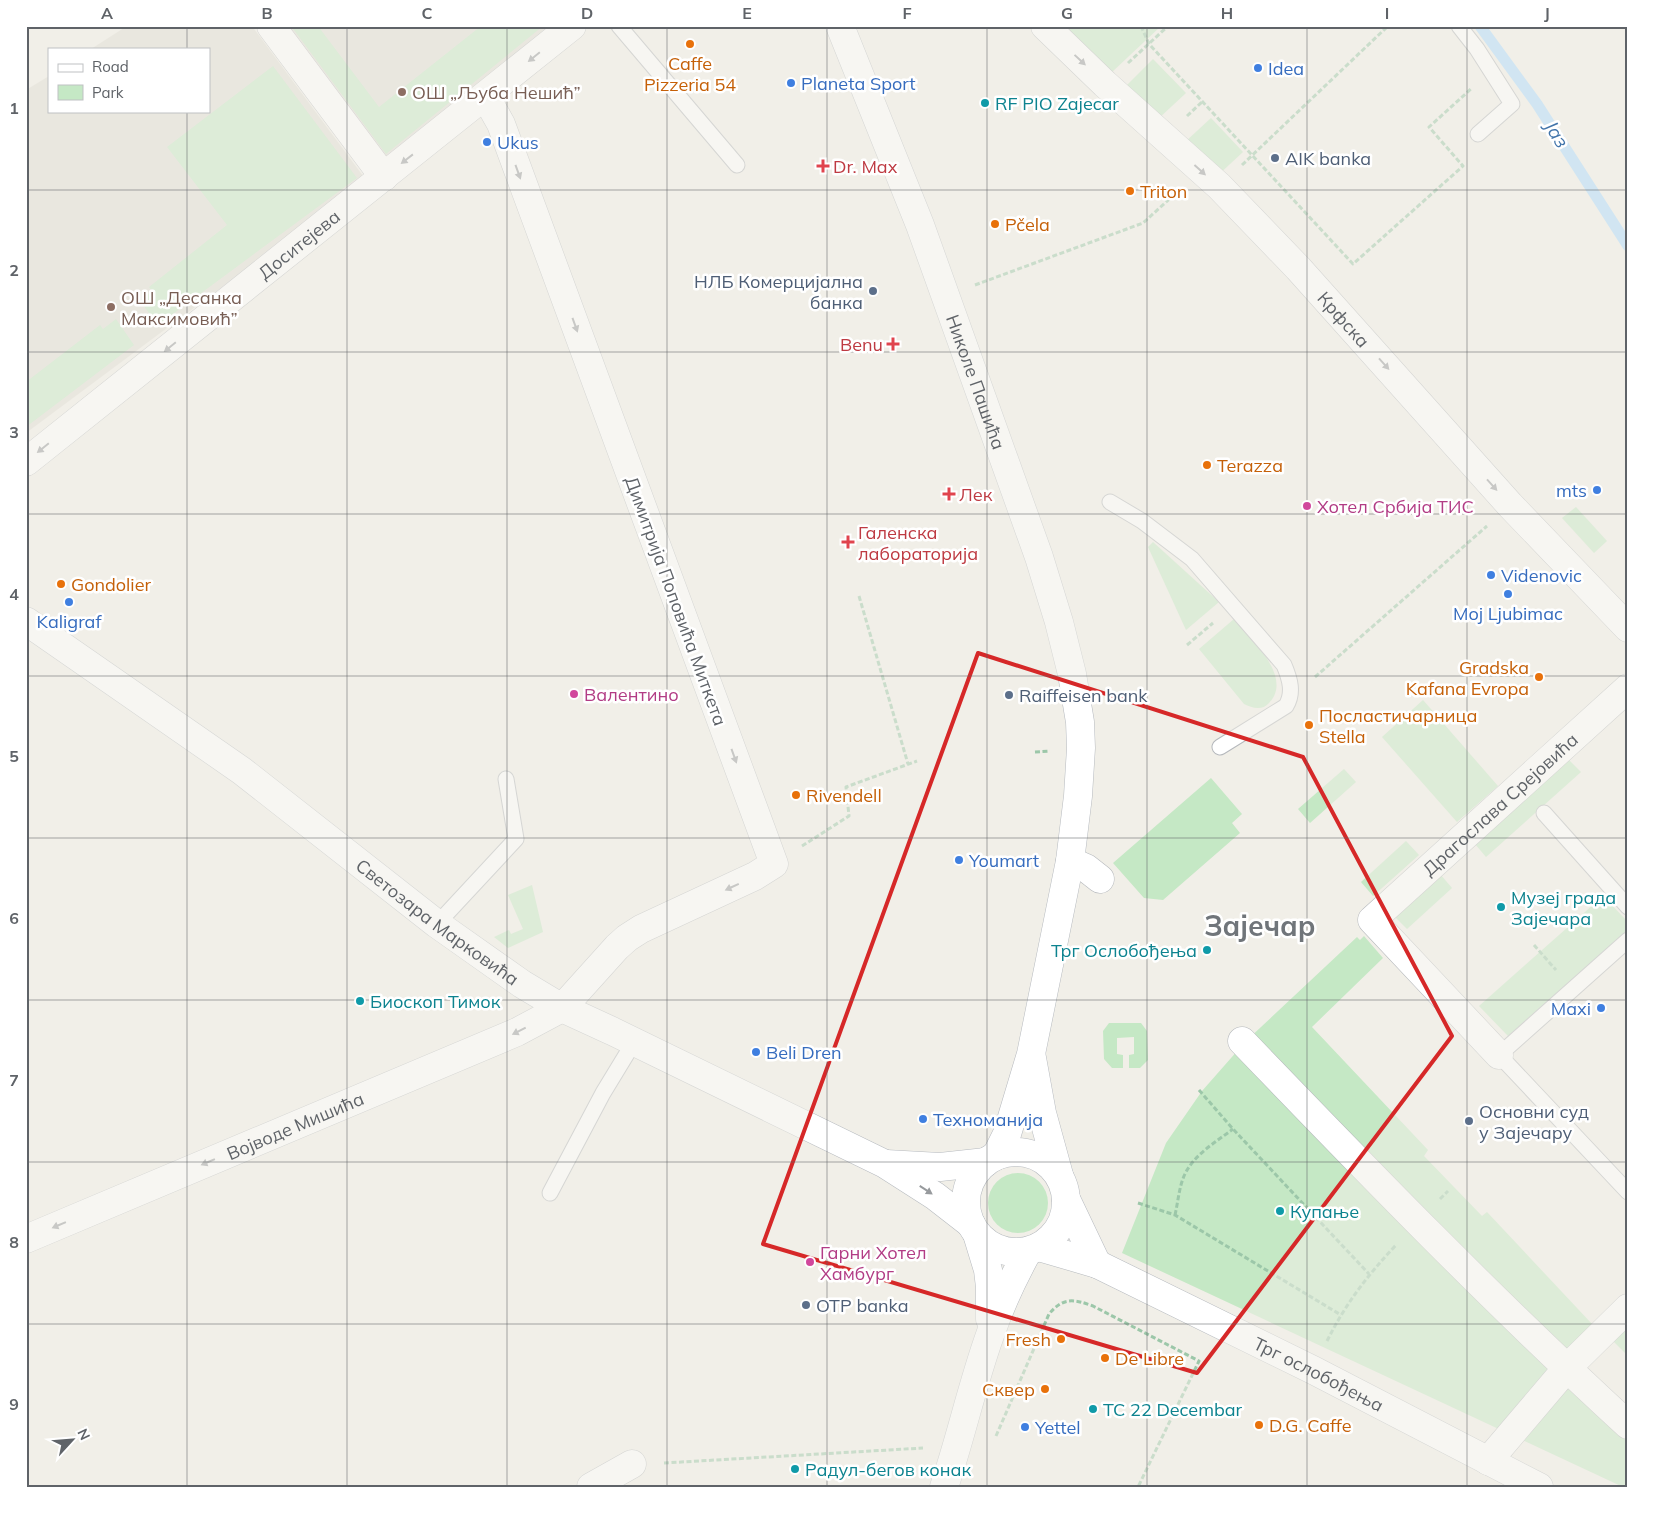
<svg xmlns="http://www.w3.org/2000/svg" width="1654" height="1513" font-family="Mulish,sans-serif">
	<style>
		.education { fill: #e1ded6 }
		.green { fill: #c5e8c5 }
		.lines { fill: none; stroke-linecap: round; stroke-linejoin: round }
		.stream { stroke: #aadaff; stroke-width: 11 }
		.lane-casing { stroke: #b5b8bc; stroke-width: 17 }
		.street-casing { stroke: #b5b8bc; stroke-width: 29 }
		.secondary-casing { stroke: #b6babf; stroke-width: 29 }
		.path { stroke: #9cc7a9; stroke-width: 3; stroke-dasharray: 5 2.5; stroke-linecap: butt }
		.lane { stroke: #fff; stroke-width: 15 }
		.street { stroke: #fff; stroke-width: 28 }
		.secondary { stroke: #fff; stroke-width: 28 }
		.oneway { fill: #979a9d }
		.marked { fill: none; stroke: #d62828; stroke-width: 4; stroke-linejoin: round }
		.grid { fill: none; stroke: #5f6368; stroke-width: 1; stroke-opacity: 0.55 }
		.food-dot { fill: #e8710a; stroke: #fff; stroke-width: 2 }
		.shop-dot { fill: #3f7fe0; stroke: #fff; stroke-width: 2 }
		.education-dot { fill: #8d6e63; stroke: #fff; stroke-width: 2 }
		.culture-dot { fill: #0f9aa8; stroke: #fff; stroke-width: 2 }
		.service-dot { fill: #5c6f8a; stroke: #fff; stroke-width: 2 }
		.health-dot { fill: #e0444e; stroke: #fff; stroke-width: 2 }
		.hotel-dot { fill: #d1479c; stroke: #fff; stroke-width: 2 }
		.labels { text-anchor: middle; dominant-baseline: central; stroke-width: 5; stroke-linejoin: round; paint-order: stroke }
		.food-label { font-size: 18px; fill: #c56008; stroke: #fff; text-anchor: start }
		.shop-label { font-size: 18px; fill: #366cbe; stroke: #fff; text-anchor: start }
		.education-label { font-size: 18px; fill: #785e54; stroke: #fff; text-anchor: start }
		.culture-label { font-size: 18px; fill: #0d838f; stroke: #fff; text-anchor: start }
		.service-label { font-size: 18px; fill: #4e5e75; stroke: #fff; text-anchor: start }
		.health-label { font-size: 18px; fill: #be3a42; stroke: #fff; text-anchor: start }
		.street-label { font-size: 18px; fill: #5f6368; stroke: #fff }
		.hotel-label { font-size: 18px; fill: #b23c85; stroke: #fff; text-anchor: start }
		.water-label { font-size: 19px; font-style: italic; fill: #4174aa; stroke: #fff }
		.town-label { font-size: 28px; font-weight: bold; fill: #70757a; stroke: #fff }
		.neatline { fill: none; stroke: #5f6368; stroke-width: 2 }
		.grid-label { font-size: 16px; text-anchor: middle; font-weight: bold; fill: #5f6368 }
	</style>
	<rect width="100%" height="100%" fill="#f1efe8"/>
	<g class="education">
		<path d="M127,26H252L366,180L26,433V90L49,76V111H209V49H91Z"/>
		<path d="M288,26H550L385,158Z"/>
	</g>
	<g class="green">
		<path d="M291,26H318L379,107L481,26H543L386,154Z"/>
		<path d="M1065,26H1161L1111,73Z"/>
		<path d="M1153,59L1186,93L1158,119L1127,85Z"/>
		<path d="M273,66L357,178L158,325L140,301L152,291L149,287L227,225L167,147Z"/>
		<path d="M1211,118L1243,152L1216,177L1184,143Z"/>
		<path d="M116,319L134,345L26,427V382L100,325L103,329Z"/>
		<path d="M1576,507L1607,541L1594,553L1562,518Z"/>
		<path d="M1153,542L1219,602L1186,630L1148,547Z"/>
		<path d="M1234,619C1250,638 1294,677 1269,703C1262,711 1252,708 1244,704L1199,649Z"/>
		<path d="M1423,700L1498,786L1457,822L1382,737Z"/>
		<path d="M1569,760L1581,772L1486,857L1475,844Z"/>
		<path d="M1344,769L1356,782L1310,823L1298,809Z"/>
		<path d="M1211,778L1242,814L1232,823L1240,833L1163,900L1144,898L1113,863Z"/>
		<path d="M1406,841L1419,855L1373,896L1361,882Z"/>
		<path d="M1440,874L1452,888L1407,929L1394,916Z"/>
		<path d="M532,885L543,932L508,948L494,937L509,930L511,934L523,929L508,895Z"/>
		<path d="M1603,896L1628,922V930L1508,1036L1479,1006Z"/>
		<path d="M1364,936L1383,958L1312,1027L1428,1150L1424,1156L1482,1216L1487,1212L1592,1324L1553,1364L1628,1432V1487H1623L1122,1253L1166,1143L1202,1091L1246,1041L1357,937L1360,940Z"/>
		<path d="M1109,1023H1141L1147,1031L1148,1060L1140,1068H1129V1055L1134,1054V1037L1117,1038V1054L1123,1055V1068H1112L1104,1059L1103,1031Z"/>
		<circle cx="1018" cy="1203" r="30"/>
		<path d="M1628,1322V1356L1611,1339Z"/>
	</g>
	<g class="lines">
		<path class="stream" d="M1480,26L1537,104L1628,246"/>
		<g class="lane-casing">
			<g id="lane">
				<path d="M619,26L737,165"/>
				<path d="M1459,26L1477,49L1512,104L1478,134"/>
				<path d="M1110,502L1142,521L1192,559L1284,665C1290,679 1294,693 1286,706L1220,747"/>
				<path d="M1544,813L1628,907"/>
				<path d="M437,924L516,839L506,779"/>
				<path d="M1628,940L1499,1055L1628,1192"/>
				<path d="M550,1193L603,1093L634,1042"/>
			</g>
		</g>
		<g class="street-casing">
			<g id="street">
				<path d="M271,26L384,177"/>
				<path id="s1" d="M1045,26L1105,84L1219,186L1298,268L1510,505L1628,628"/>
				<path id="s2" d="M26,462L572,26"/>
				<path d="M1070,861L1086,868L1100,879"/>
				<path d="M1242,1041C1368,1172 1494,1302 1628,1425"/>
				<path id="s3" d="M1499,1055L1372,920L1628,688"/>
				<path id="s4" d="M26,1239L517,1032L562,1008L617,947L627,938L641,929L755,876L774,864L501,124L492,108L488,94"/>
				<path d="M1488,1461L1567,1368L1628,1308"/>
				<path d="M591,1487L632,1464"/>
			</g>
		</g>
		<g class="secondary-casing">
			<g id="secondary">
				<path id="s5" d="M840,26L920,225L1039,557L1059,622L1072,674L1080,722L1081,748L1078,796L1070,861L1031,1054L1007,1134L996,1156"/>
				<path id="s6" d="M26,621L242,771L437,924L522,984L562,1008L612,1031L885,1164L935,1196L971,1224"/>
				<path d="M1032,1058L1042,1113L1059,1175"/>
				<circle cx="1016" cy="1202" r="50"/>
				<path d="M886,1164L940,1167L986,1162"/>
				<path d="M1066,1199L1097,1264"/>
				<path d="M977,1234L988,1270L990,1287V1319"/>
				<path id="s7" d="M1039,1247L1097,1264L1313,1370L1539,1487"/>
				<path d="M944,1487C961,1437 972,1385 990,1335C1000,1306 1013,1278 1028,1251"/>
			</g>
		</g>
		<g class="path">
			<path d="M1141,26L1149,44L1353,264L1463,166L1429,127L1472,88"/>
			<path d="M1128,63L1168,26"/>
			<path d="M1187,116L1203,101"/>
			<path d="M1242,165L1388,26"/>
			<path d="M975,285L1143,223L1176,193"/>
			<path d="M859,596L908,764"/>
			<path d="M1187,645L1213,623"/>
			<path d="M1315,677L1487,526"/>
			<path d="M1035,752L1050,751"/>
			<path d="M802,846L849,816L846,787L917,761"/>
			<path d="M1534,945L1556,970"/>
			<path d="M1199,1090L1233,1129L1369,1274"/>
			<path d="M1440,1199L1448,1191"/>
			<path d="M1138,1203L1175,1215L1341,1315"/>
			<path d="M1175,1215C1178,1202 1179,1188 1184,1176C1193,1155 1216,1142 1233,1129"/>
			<path d="M1327,1341C1346,1303 1367,1276 1396,1245"/>
			<path d="M996,1436L1049,1314C1063,1297 1074,1299 1093,1306L1199,1361L1138,1487"/>
			<path d="M664,1463L923,1448"/>
		</g>
		<use href="#lane" class="lane"/>
		<use href="#street" class="street"/>
		<use href="#secondary" class="secondary"/>
	</g>
	<defs><path id="oneway-solid" d="M-6-.8H1V-3.2L6.5 0L1 3.2V.8H-6Z" transform="scale(1.25)"/></defs>
	<g class="oneway">
		<use href="#oneway-solid" transform="translate(534 57) rotate(141)"/>
		<use href="#oneway-solid" transform="translate(1080 60) rotate(43)"/>
		<use href="#oneway-solid" transform="translate(407 159) rotate(142)"/>
		<use href="#oneway-solid" transform="translate(1200 170) rotate(42)"/>
		<use href="#oneway-solid" transform="translate(518 172) rotate(70)"/>
		<use href="#oneway-solid" transform="translate(575 325) rotate(70)"/>
		<use href="#oneway-solid" transform="translate(170 347) rotate(141)"/>
		<use href="#oneway-solid" transform="translate(1384 364) rotate(48)"/>
		<use href="#oneway-solid" transform="translate(43 448) rotate(141)"/>
		<use href="#oneway-solid" transform="translate(1492 485) rotate(48)"/>
		<use href="#oneway-solid" transform="translate(734 756) rotate(70)"/>
		<use href="#oneway-solid" transform="translate(732 887) rotate(155)"/>
		<use href="#oneway-solid" transform="translate(519 1031) rotate(153)"/>
		<use href="#oneway-solid" transform="translate(208 1162) rotate(157)"/>
		<use href="#oneway-solid" transform="translate(926 1190) rotate(33)"/>
		<use href="#oneway-solid" transform="translate(59 1225) rotate(157)"/>
	</g>
	<path d="M0 0H1654V1513H0ZM978,653L1303,757L1452,1036L1197,1373L763,1244Z" fill="#f1efe8" fill-opacity=".55" fill-rule="evenodd"/>
	<path class="marked" d="M978,653L1303,757L1452,1036L1197,1373L763,1244Z"/>
	<path class="grid" d="M187,26V49M347,26V1487M507,26V1487M667,26V1487M827,26V1487M987,26V1487M1147,26V1487M1307,26V1487M1467,26V1487M187,111V1487M26,190H1628M26,352H1628M26,514H1628M26,676H1628M26,838H1628M26,1000H1628M26,1162H1628M26,1324H1628"/>
	<g class="food-dot">
		<circle cx="690" cy="44" r="5"/>
		<circle cx="1130" cy="191" r="5"/>
		<circle cx="995" cy="224" r="5"/>
		<circle cx="1207" cy="465" r="5"/>
		<circle cx="61" cy="584" r="5"/>
		<circle cx="1539" cy="677" r="5"/>
		<circle cx="1309" cy="725" r="5"/>
		<circle cx="796" cy="795" r="5"/>
		<circle cx="1061" cy="1339" r="5"/>
		<circle cx="1105" cy="1358" r="5"/>
		<circle cx="1045" cy="1389" r="5"/>
		<circle cx="1259" cy="1425" r="5"/>
	</g>
	<g class="shop-dot">
		<circle cx="1258" cy="68" r="5"/>
		<circle cx="791" cy="83" r="5"/>
		<circle cx="487" cy="142" r="5"/>
		<circle cx="1597" cy="490" r="5"/>
		<circle cx="1491" cy="575" r="5"/>
		<circle cx="1508" cy="594" r="5"/>
		<circle cx="69" cy="602" r="5"/>
		<circle cx="959" cy="860" r="5"/>
		<circle cx="1601" cy="1008" r="5"/>
		<circle cx="756" cy="1052" r="5"/>
		<circle cx="923" cy="1119" r="5"/>
		<circle cx="1025" cy="1427" r="5"/>
	</g>
	<g class="education-dot">
		<circle cx="402" cy="92" r="5"/>
		<circle cx="111" cy="307" r="5"/>
	</g>
	<g class="culture-dot">
		<circle cx="985" cy="103" r="5"/>
		<circle cx="1501" cy="907" r="5"/>
		<circle cx="1207" cy="950" r="5"/>
		<circle cx="360" cy="1001" r="5"/>
		<circle cx="1280" cy="1211" r="5"/>
		<circle cx="1093" cy="1409" r="5"/>
		<circle cx="795" cy="1469" r="5"/>
	</g>
	<g class="service-dot">
		<circle cx="1275" cy="158" r="5"/>
		<circle cx="873" cy="291" r="5"/>
		<circle cx="1009" cy="695" r="5"/>
		<circle cx="1469" cy="1121" r="5"/>
		<circle cx="806" cy="1305" r="5"/>
	</g>
	<g class="health-dot">
		<path d="M820.5 158.5h5v5h5v5h-5v5h-5v-5h-5v-5h5z"/>
		<path d="M890.5 336.5h5v5h5v5h-5v5h-5v-5h-5v-5h5z"/>
		<path d="M946.5 486.5h5v5h5v5h-5v5h-5v-5h-5v-5h5z"/>
		<path d="M845.5 534.5h5v5h5v5h-5v5h-5v-5h-5v-5h5z"/>
	</g>
	<g class="hotel-dot">
		<circle cx="1307" cy="506" r="5"/>
		<circle cx="574" cy="694" r="5"/>
		<circle cx="810" cy="1262" r="5"/>
	</g>
	<g class="labels">
		<g class="food-label">
			<text x="690" y="63" text-anchor="middle">Caffe<tspan x="690" dy="21">Pizzeria 54</tspan></text>
			<text x="1140" y="191">Triton</text>
			<text x="1005" y="224">Pčela</text>
			<text x="1217" y="465">Terazza</text>
			<text x="71" y="584">Gondolier</text>
			<text x="1529" y="667" text-anchor="end">Gradska<tspan x="1529" dy="21">Kafana Evropa</tspan></text>
			<text x="1319" y="715">Посластичарница<tspan x="1319" dy="21">Stella</tspan></text>
			<text x="806" y="795">Rivendell</text>
			<text x="1051" y="1339" text-anchor="end">Fresh</text>
			<text x="1115" y="1358">De Libre</text>
			<text x="1035" y="1389" text-anchor="end">Сквер</text>
			<text x="1269" y="1425">D.G. Caffe</text>
		</g>
		<g class="shop-label">
			<text x="1268" y="68">Idea</text>
			<text x="801" y="83">Planeta Sport</text>
			<text x="497" y="142">Ukus</text>
			<text x="1587" y="490" text-anchor="end">mts</text>
			<text x="1501" y="575">Videnovic</text>
			<text x="1508" y="613" text-anchor="middle">Moj Ljubimac</text>
			<text x="69" y="621" text-anchor="middle">Kaligraf</text>
			<text x="969" y="860">Youmart</text>
			<text x="1591" y="1008" text-anchor="end">Maxi</text>
			<text x="766" y="1052">Beli Dren</text>
			<text x="933" y="1119">Техноманија</text>
			<text x="1035" y="1427">Yettel</text>
		</g>
		<g class="education-label">
			<text x="412" y="92">ОШ „Љуба Нешић”</text>
			<text x="121" y="297">ОШ „Десанка<tspan x="121" dy="21">Максимовић”</tspan></text>
		</g>
		<g class="culture-label">
			<text x="995" y="103">RF PIO Zajecar</text>
			<text x="1511" y="897">Музеј града<tspan x="1511" dy="21">Зајечара</tspan></text>
			<text x="1197" y="950" text-anchor="end">Трг Ослобођења</text>
			<text x="370" y="1001">Биоскоп Тимок</text>
			<text x="1290" y="1211">Купање</text>
			<text x="1103" y="1409">TC 22 Decembar</text>
			<text x="805" y="1469">Радул-бегов конак</text>
		</g>
		<g class="service-label">
			<text x="1285" y="158">AIK banka</text>
			<text x="863" y="281" text-anchor="end">НЛБ Комерцијална<tspan x="863" dy="21">банка</tspan></text>
			<text x="1019" y="695">Raiffeisen bank</text>
			<text x="1479" y="1111">Основни суд<tspan x="1479" dy="21">у Зајечару</tspan></text>
			<text x="816" y="1305">OTP banka</text>
		</g>
		<g class="health-label">
			<text x="833" y="166">Dr. Max</text>
			<text x="883" y="344" text-anchor="end">Benu</text>
			<text x="959" y="494">Лек</text>
			<text x="858" y="532">Галенска<tspan x="858" dy="21">лабораторија</tspan></text>
		</g>
		<g class="street-label">
			<text stroke="none"><textPath href="#s2" startOffset="349">Доситејева</textPath></text>
			<text stroke="none"><textPath href="#s1" startOffset="419">Крфска</textPath></text>
			<text stroke="none"><textPath href="#s5" startOffset="381">Николе Пашића</textPath></text>
			<text transform="translate(676 601) rotate(70)">Димитрија Поповића Миткета</text>
			<text stroke="none"><textPath href="#s3" startOffset="358">Драгослава Срејовића</textPath></text>
			<text stroke="none"><textPath href="#s6" startOffset="510">Светозара Марковића</textPath></text>
			<text stroke="none"><textPath href="#s4" startOffset="292">Војводе Мишића</textPath></text>
			<text stroke="none"><textPath href="#s7" startOffset="308">Трг ослобођења</textPath></text>
		</g>
		<g class="hotel-label">
			<text x="1317" y="506">Хотел Србија ТИС</text>
			<text x="584" y="694">Валентино</text>
			<text x="820" y="1252">Гарни Хотел<tspan x="820" dy="21">Хамбург</tspan></text>
		</g>
		<g class="water-label">
			<text transform="translate(1557 134) rotate(58)">Јаз</text>
		</g>
		<g class="town-label">
			<text x="1260" y="925">Зајечар</text>
		</g>
	</g>
	<rect width="1654" height="1513" fill="none" stroke="#ffffff" stroke-width="55"/>
	<rect x="48" y="48" width="162" height="65" fill="#ffffff" stroke="#bfc1c3"/>
	<rect x="58" y="64" width="25" height="8" fill="#ffffff" stroke="#bfc1c3"/>
	<text x="92" y="72" font-size="15" fill="#5f6368">Road</text>
	<rect x="58" y="85" width="25" height="15" fill="#c5e8c5" stroke="#bfc1c3"/>
	<text x="92" y="98" font-size="15" fill="#5f6368">Park</text>
	<g transform="translate(72 1440) rotate(64)" stroke="#ffffff" stroke-width="4" paint-order="stroke">
	<path d="M0-4L9 19L0 12L-9 19Z" fill="#5f6368"/>
	<text y="-8" font-size="14" font-weight="bold" text-anchor="middle" fill="#5f6368">N</text>
	</g>
	<rect x="28" y="28" width="1598" height="1458" class="neatline"/>
	<g class="grid-label">
		<text x="107" y="19">A</text>
		<text x="267" y="19">B</text>
		<text x="427" y="19">C</text>
		<text x="587" y="19">D</text>
		<text x="747" y="19">E</text>
		<text x="907" y="19">F</text>
		<text x="1067" y="19">G</text>
		<text x="1227" y="19">H</text>
		<text x="1387" y="19">I</text>
		<text x="1547" y="19">J</text>
		<text x="14" y="114">1</text>
		<text x="14" y="276">2</text>
		<text x="14" y="438">3</text>
		<text x="14" y="600">4</text>
		<text x="14" y="762">5</text>
		<text x="14" y="924">6</text>
		<text x="14" y="1086">7</text>
		<text x="14" y="1248">8</text>
		<text x="14" y="1410">9</text>
	</g>
</svg>
